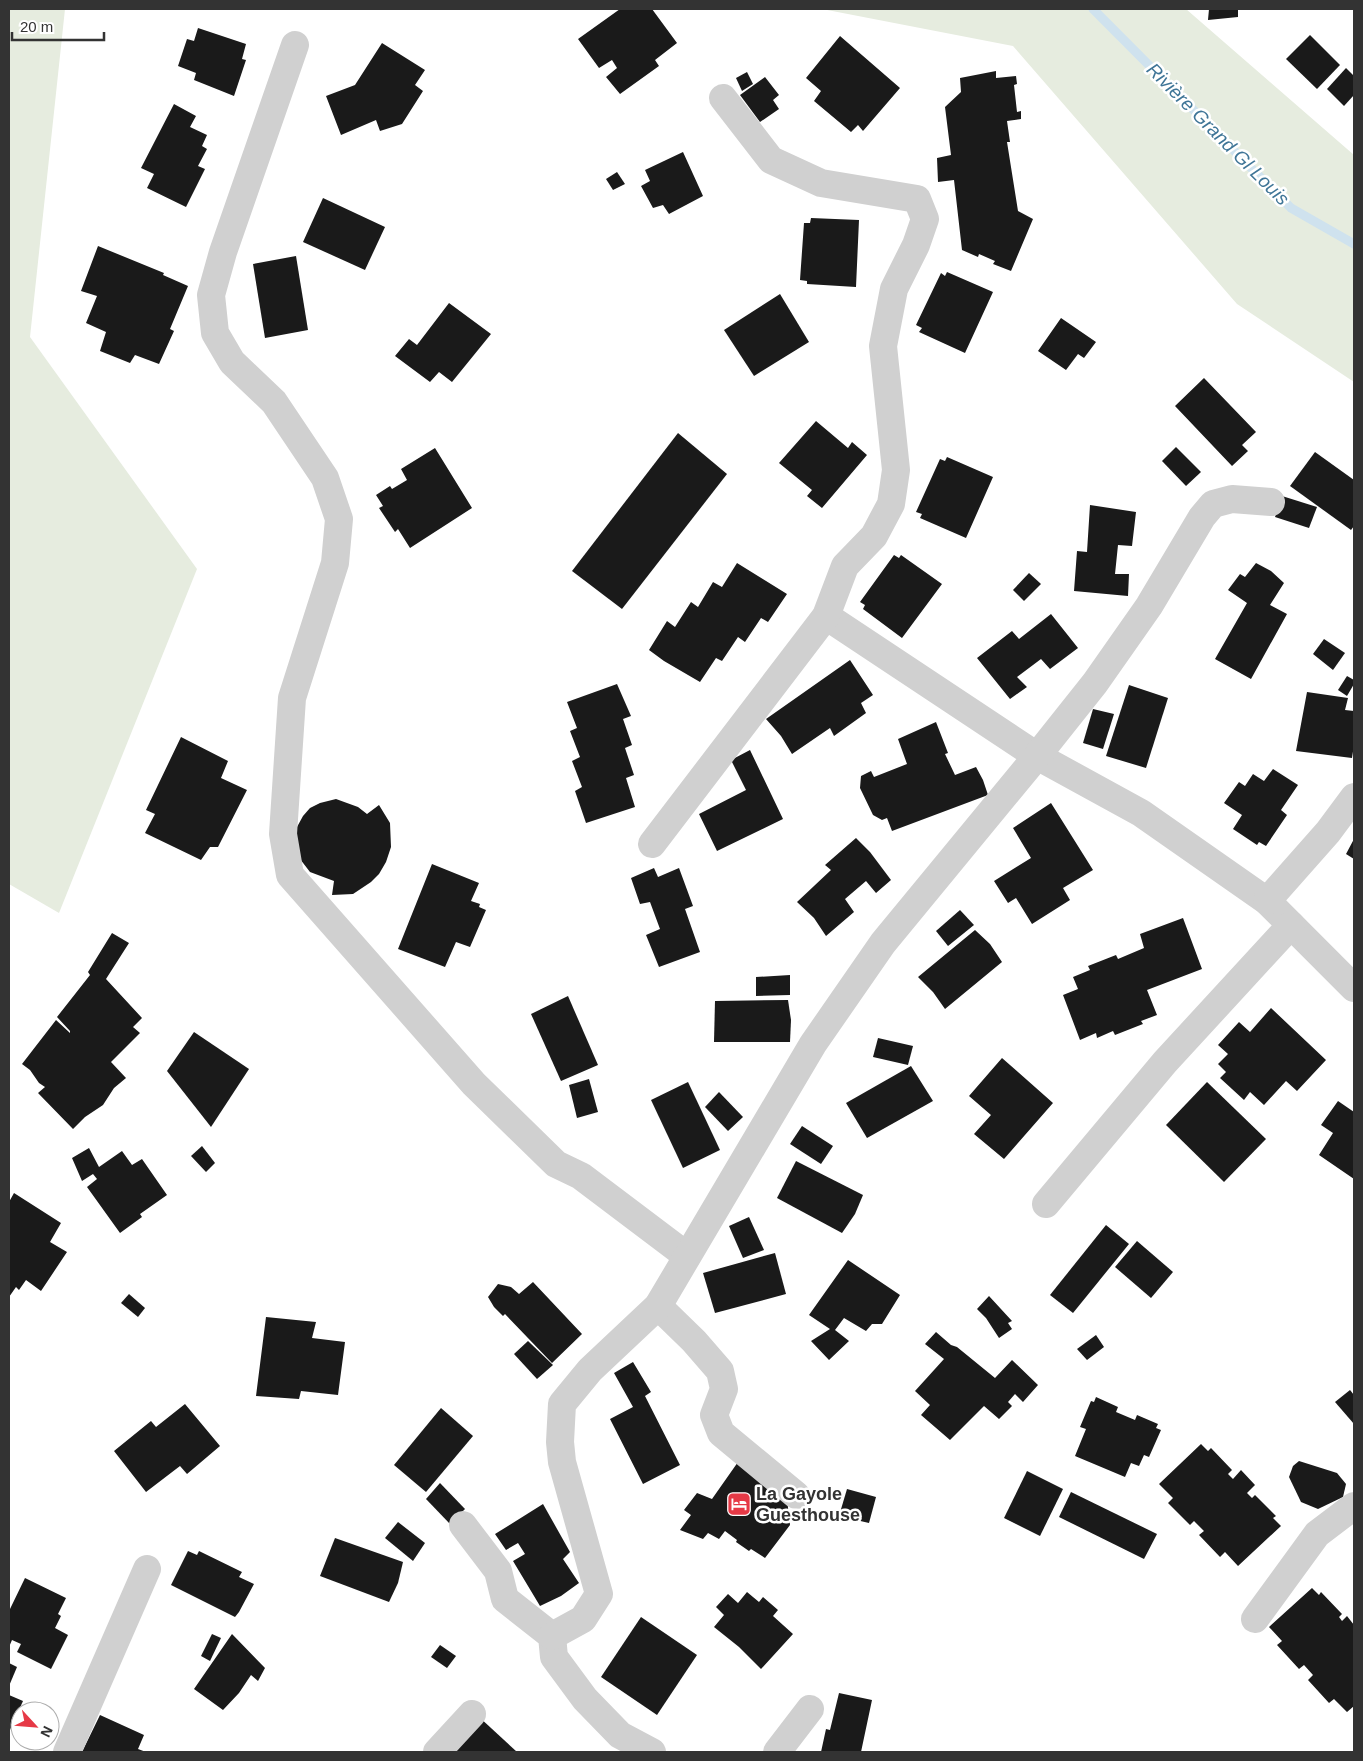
<svg xmlns="http://www.w3.org/2000/svg" width="1363" height="1761" font-family="Helvetica,sans-serif">
	<style>
		.green { fill: #e6ecdf }
		.lines { fill: none; stroke-linecap: round; stroke-linejoin: round }
		.stream { stroke: #cfe2ee; stroke-width: 9 }
		.building { fill: #1a1a1a }
		.minor { stroke: #d0d0d0; stroke-width: 28 }
		.labels { text-anchor: middle; dominant-baseline: central; stroke-width: 5; stroke-linejoin: round; paint-order: stroke }
		.poi-label { font-size: 18px; font-weight: bold; fill: #333; stroke: #fff; text-anchor: start }
		.water-label { font-size: 19px; font-style: italic; fill: #3f7597; stroke: #fff }
	</style>
	<rect width="100%" height="100%" fill="#fff"/>
	<g class="green">
		<path d="M9,9H65L30,337L197,569L59,913L9,884Z"/>
		<path d="M822,9H1186L1354,155V382L1237,304L1013,46Z"/>
	</g>
	<g class="lines">
		<path class="stream" d="M1093,9L1291,208L1354,244"/>
	</g>
	<g class="building">
		<path d="M620,9H652L677,43L655,60L659,66L620,94L606,77L617,68L612,60L599,68L578,39Z"/>
		<path d="M1209,9H1238V17L1208,20Z"/>
		<path d="M198,28L246,44L242,59L246,60L234,96L194,80L196,73L178,66L187,39L194,41Z"/>
		<path d="M1310,35L1340,65L1317,89L1286,59Z"/>
		<path d="M840,36L900,88L863,131L858,125L851,132L814,101L821,91L806,78Z"/>
		<path d="M382,43L425,70L415,85L423,91L402,124L380,131L376,120L341,135L326,96L355,85Z"/>
		<path d="M1346,68L1354,76V95L1344,106L1327,89Z"/>
		<path d="M996,71V78L1016,76L1017,84L1014,85L1017,112L1021,111V119L1007,121L1010,142H1007L1018,211L1033,219L1011,271L993,264L995,261L979,254L978,257L962,250L954,180L938,182L937,158L951,155L945,107L961,92L960,78Z"/>
		<path d="M747,72L753,84L742,91L736,78Z"/>
		<path d="M765,77L779,95L773,100L779,109L760,122L740,95Z"/>
		<path d="M174,104L196,116L190,127L207,135L202,146L207,149L198,166L205,169L186,207L147,188L154,174L141,168Z"/>
		<path d="M683,152L703,196L669,214L663,205L653,208L641,186L650,181L645,170Z"/>
		<path d="M617,172L625,184L613,190L606,179Z"/>
		<path d="M323,198L385,227L365,270L303,242Z"/>
		<path d="M811,218L859,220L856,287L807,284V281L800,280L804,223H810Z"/>
		<path d="M98,246L164,273L163,275L188,286L170,329L174,331L159,364L135,355L130,363L100,351L106,332L86,323L97,296L81,291Z"/>
		<path d="M296,256L308,330L265,338L253,264Z"/>
		<path d="M947,272L993,292L965,353L919,332L922,328L916,325L941,273L945,276Z"/>
		<path d="M780,294L809,342L754,376L724,330Z"/>
		<path d="M449,303L491,334L452,382L439,372L430,382L395,356L409,339L417,345Z"/>
		<path d="M1061,318L1096,342L1084,358L1078,354L1066,370L1038,351Z"/>
		<path d="M1204,378L1256,432L1242,445L1248,451L1232,466L1175,406Z"/>
		<path d="M816,421L848,448L852,442L867,455L822,508L807,496L812,490L779,463Z"/>
		<path d="M678,433L727,474L622,609L572,571Z"/>
		<path d="M1176,447L1201,472L1186,486L1162,461Z"/>
		<path d="M435,448L472,508L410,548L398,529L395,532L379,508L383,506L376,495L390,486L392,489L407,480L401,469Z"/>
		<path d="M1315,452L1354,480V526L1351,530L1290,486Z"/>
		<path d="M947,457L993,477L966,538L920,518L922,514L916,512L940,459L945,461Z"/>
		<path d="M1282,496L1317,507L1309,528L1275,517Z"/>
		<path d="M1090,505L1136,512L1132,546L1118,545L1115,574H1129L1128,596L1074,591L1077,551L1087,552Z"/>
		<path d="M894,555L899,558L901,555L942,584L902,638L863,609L865,605L860,602Z"/>
		<path d="M737,563L787,594L768,622L761,618L745,642L738,637L722,661L716,658L700,682L664,661L649,650L667,621L675,627L691,602L698,607L713,582L722,587Z"/>
		<path d="M1256,563L1271,571L1284,583L1270,605L1287,614L1251,679L1215,659L1247,603L1228,590L1240,574L1245,577Z"/>
		<path d="M1029,573L1041,584L1024,601L1013,590Z"/>
		<path d="M1051,614L1078,648L1050,669L1041,659L1017,677L1027,687L1010,699L977,658L1012,631L1019,639Z"/>
		<path d="M1324,639L1345,653L1333,670L1313,654Z"/>
		<path d="M850,660L873,695L861,703L866,713L834,736L830,728L792,754L781,736L766,719Z"/>
		<path d="M1347,676L1354,680V684L1347,696L1338,690Z"/>
		<path d="M617,684L631,716L623,719L632,745L625,748L634,775L626,778L635,807L586,823L575,791L582,787L572,761L580,757L570,731L577,728L567,702Z"/>
		<path d="M1129,685L1168,698L1146,768L1106,756Z"/>
		<path d="M1307,692L1348,698L1345,710L1354,711V745L1352,758L1296,751Z"/>
		<path d="M1093,709L1114,714L1103,749L1083,743Z"/>
		<path d="M936,722L948,753L945,754L955,775L976,767L983,780L988,795L892,831L887,818L882,820L873,815L860,788L861,776L871,771L874,777L907,764L898,739Z"/>
		<path d="M181,737L228,761L221,778L247,790L218,847H210L201,860L145,833L155,814L146,810Z"/>
		<path d="M750,750L783,819L717,851L699,814L746,790L731,760Z"/>
		<path d="M1273,769L1298,785L1281,810L1287,815L1266,846L1259,842L1257,845L1233,829L1242,815L1224,803L1239,782L1245,786L1253,774L1264,781Z"/>
		<path d="M336,799L358,807L367,814L379,805L390,823L391,847L386,862L379,874L371,882L353,894L332,895L334,881L310,872L300,859L294,844L297,827L303,816L310,808L320,803Z"/>
		<path d="M1051,803L1093,870L1063,888L1070,900L1032,924L1016,898L1008,903L994,881L1031,858L1013,828Z"/>
		<path d="M856,838L870,852L891,880L876,893L866,881L845,899L854,912L826,936L814,918L797,902L831,870L825,865Z"/>
		<path d="M1354,839V859L1346,854Z"/>
		<path d="M432,864L479,883L471,901L480,904L479,907L486,910L470,947L456,942L445,967L398,949Z"/>
		<path d="M654,868L658,877L679,868L693,906L685,909L700,952L659,967L646,935L660,929L650,902L640,904L631,878Z"/>
		<path d="M960,910L974,925L948,946L936,931Z"/>
		<path d="M1183,918L1202,969L1147,990L1157,1015L1141,1021L1143,1024L1115,1035L1113,1031L1097,1038L1096,1033L1080,1040L1063,995L1078,989L1073,977L1090,970L1088,966L1116,955L1118,959L1144,948L1140,934Z"/>
		<path d="M975,930L990,944L1002,962L945,1009L933,992L918,977Z"/>
		<path d="M112,933L129,943L106,979L142,1018L133,1027L140,1033L111,1062L126,1078L114,1088L103,1105L85,1117L73,1129L38,1093L45,1087L39,1083L30,1070L22,1064L56,1020L70,1033V1031L57,1017L90,975L88,972Z"/>
		<path d="M790,975V995L756,996V977Z"/>
		<path d="M568,996L598,1065L561,1081L531,1014Z"/>
		<path d="M788,1000L791,1020L790,1042H714L715,1001Z"/>
		<path d="M1271,1008L1326,1060L1297,1091L1286,1081L1264,1105L1250,1092L1244,1100L1220,1078L1226,1072L1218,1064L1228,1054L1218,1045L1239,1022L1250,1032Z"/>
		<path d="M194,1032L249,1069L211,1127L167,1071Z"/>
		<path d="M878,1038L913,1046L908,1065L873,1057Z"/>
		<path d="M1002,1058L1053,1103L1004,1159L974,1134L991,1115L969,1096Z"/>
		<path d="M911,1066L933,1101L867,1138L846,1103Z"/>
		<path d="M589,1079L598,1112L577,1118L569,1085Z"/>
		<path d="M688,1082L720,1150L683,1168L651,1100Z"/>
		<path d="M1207,1082L1266,1139L1224,1182L1166,1125Z"/>
		<path d="M719,1092L743,1117L728,1131L705,1107Z"/>
		<path d="M1338,1101L1354,1112V1179L1319,1155L1333,1133L1321,1125Z"/>
		<path d="M802,1126L833,1146L821,1164L790,1144Z"/>
		<path d="M202,1146L215,1163L206,1172L191,1156Z"/>
		<path d="M89,1148L99,1167L122,1151L132,1165L142,1159L167,1195L140,1214L142,1217L120,1233L87,1187L97,1179L93,1174L82,1181L72,1158Z"/>
		<path d="M796,1161L863,1195L855,1214L842,1233L777,1198Z"/>
		<path d="M14,1193L61,1223L50,1242L67,1252L41,1291L26,1280L19,1290L16,1287L9,1297V1202Z"/>
		<path d="M749,1217L764,1250L743,1258L729,1226Z"/>
		<path d="M1106,1225L1129,1244L1073,1313L1050,1295Z"/>
		<path d="M1137,1241L1173,1272L1151,1298L1115,1267Z"/>
		<path d="M775,1253L786,1294L715,1313L703,1273Z"/>
		<path d="M848,1260L900,1295L882,1324H872L866,1331L844,1318L835,1330L849,1341L829,1360L811,1341L830,1329L809,1315Z"/>
		<path d="M533,1282L582,1334L552,1363L505,1314L503,1316L494,1307L488,1297L498,1284L511,1287L519,1294Z"/>
		<path d="M129,1294L145,1308L138,1317L121,1303Z"/>
		<path d="M989,1296L1012,1321L1008,1323L1012,1329L999,1338L986,1318L977,1309Z"/>
		<path d="M266,1317L316,1322L312,1338L345,1342L338,1395L301,1391L299,1399L256,1396Z"/>
		<path d="M936,1332L951,1345L957,1347L995,1378L1012,1360L1038,1385L1023,1402L1015,1394L1008,1402L1012,1406L999,1419L984,1406L950,1440L921,1415L930,1405L915,1391L944,1359L925,1344Z"/>
		<path d="M1096,1335L1104,1347L1087,1360L1077,1349Z"/>
		<path d="M528,1341L553,1365L537,1379L514,1354Z"/>
		<path d="M633,1362L651,1392L645,1396L680,1465L643,1484L610,1419L633,1407L614,1373Z"/>
		<path d="M1350,1390L1354,1395V1424L1335,1402Z"/>
		<path d="M1096,1397L1118,1407L1116,1412L1135,1420L1137,1415L1158,1424L1156,1428L1161,1430L1149,1457L1144,1455L1139,1466L1131,1463L1125,1477L1075,1456L1086,1429L1080,1427L1091,1401L1094,1402Z"/>
		<path d="M185,1404L220,1446L187,1474L180,1466L146,1492L114,1451L151,1421L156,1427Z"/>
		<path d="M441,1408L473,1436L426,1492L394,1465Z"/>
		<path d="M1201,1444L1208,1451L1211,1448L1232,1470L1228,1474L1233,1479L1241,1470L1255,1485L1247,1493L1252,1498L1255,1495L1276,1516L1273,1518L1281,1526L1238,1566L1225,1552L1220,1557L1199,1535L1204,1531L1194,1521L1190,1525L1168,1503L1173,1498L1159,1484Z"/>
		<path d="M1299,1461L1337,1473L1346,1484L1343,1497L1318,1509L1301,1502L1289,1477L1293,1466Z"/>
		<path d="M738,1462L787,1499L790,1525L765,1558L751,1549L749,1551L736,1542L737,1540L725,1531L719,1539L708,1533L703,1539L680,1530L691,1515L684,1510L697,1493L712,1499Z"/>
		<path d="M1027,1471L1063,1489L1040,1536L1004,1518Z"/>
		<path d="M440,1483L465,1509L450,1524L426,1499Z"/>
		<path d="M847,1489L876,1497L869,1523L839,1516Z"/>
		<path d="M1071,1492L1157,1534L1144,1559L1059,1517Z"/>
		<path d="M543,1504L570,1552L563,1559L579,1583L561,1596L540,1606L513,1561L525,1554L518,1543L506,1550L495,1534Z"/>
		<path d="M398,1522L425,1543L413,1561L385,1538Z"/>
		<path d="M335,1538L403,1562L398,1583L389,1602L320,1576Z"/>
		<path d="M188,1551L197,1555L199,1551L242,1572L239,1577L254,1584L239,1612L235,1617L171,1585Z"/>
		<path d="M25,1578L66,1598L58,1614L61,1616L55,1628L68,1635L51,1669L17,1652L21,1644L12,1640L9,1647V1608L10,1609Z"/>
		<path d="M1312,1588L1319,1595L1321,1592L1342,1614L1339,1617L1342,1621L1347,1616L1354,1625V1706L1347,1712L1334,1699L1329,1703L1308,1680L1313,1675L1304,1665L1299,1669L1277,1645L1282,1641L1269,1627Z"/>
		<path d="M747,1592L759,1602L763,1597L778,1610L773,1616L793,1634L761,1669L739,1647L714,1627L724,1615L716,1607L728,1594L738,1603Z"/>
		<path d="M641,1617L697,1655L657,1715L601,1677Z"/>
		<path d="M212,1634L221,1638L210,1661L201,1656Z"/>
		<path d="M232,1634L265,1668L258,1681L251,1675L239,1693L223,1710L194,1689Z"/>
		<path d="M440,1645L456,1656L447,1668L431,1657Z"/>
		<path d="M9,1663L17,1667L9,1686Z"/>
		<path d="M839,1693L872,1700L861,1752H821L826,1729L830,1730Z"/>
		<path d="M9,1695L23,1701L9,1732Z"/>
		<path d="M100,1715L144,1735L138,1749L146,1752H82Z"/>
		<path d="M478,1716L517,1752H443Z"/>
	</g>
	<g class="lines">
		<g class="minor">
			<path d="M295,45L223,252L211,295L215,333L232,362L274,402L325,478L339,519L335,563L292,698L283,834L290,875L474,1084L556,1164L581,1176L687,1256"/>
			<path d="M826,616L1037,756L1141,813L1267,901L1354,988"/>
			<path d="M652,844L826,616L845,566L874,536L891,504L896,470L883,346L894,289L916,245L925,219L917,199L821,183L771,160L723,98"/>
			<path d="M1267,901L1328,832L1354,797"/>
			<path d="M1046,1204L1165,1062L1291,925"/>
			<path d="M658,1306L694,1341L720,1371L724,1389L714,1415L721,1433L796,1495"/>
			<path d="M463,1525L498,1571L505,1599L552,1636L554,1657L585,1699L620,1735L652,1752"/>
			<path d="M1255,1619L1317,1534L1354,1506"/>
			<path d="M552,1636L583,1619L599,1594L562,1462L560,1442L562,1404L590,1370L658,1306L813,1044L883,943L1037,756L1095,683L1149,606L1202,517L1213,504L1232,499L1271,502"/>
			<path d="M67,1752L147,1569"/>
			<path d="M437,1752L472,1714"/>
			<path d="M777,1752L810,1709"/>
		</g>
	</g>
	<defs>
		<g id="hotel-square" transform="scale(1.25)"><rect x="-9" y="-9" width="18" height="18" rx="4" fill="#e63946" stroke="#fff"/><path d="M-6-4.5h1.5V1H6V5H4.5V3h-9V5H-6ZM-4 0a1.8 1.8 0 1 1 3.6 0ZM.5 0V-2.5h3Q6-2.5 6 0Z" fill="#fff"/></g>
	</defs>
	<g fill-rule="evenodd">
		<use href="#hotel-square" x="739" y="1504"/>
	</g>
	<g class="labels">
		<g class="poi-label">
			<text x="756" y="1494">La Gayole<tspan x="756" dy="21">Guesthouse</tspan></text>
		</g>
		<g class="water-label">
			<text transform="translate(1218 134) rotate(45)">Rivière Grand Gl Louis</text>
		</g>
	</g>
	<rect width="1363" height="1761" fill="none" stroke="#333333" stroke-width="20"/>
	<g transform="translate(35 1726) rotate(116)"><circle r="24" fill="#ffffff" stroke="#adadad"/>
	<path d="M0-4L9 19L0 12L-9 19Z" fill="#e63946"/>
	<text y="-8" font-size="14" font-weight="bold" text-anchor="middle" fill="#333333">N</text>
	</g>
	<path d="M12 32v8h92v-8" fill="none" stroke="#333333" stroke-width="2.5"/>
	<text x="20" y="32" font-size="15" fill="#333333" stroke="#ffffff" stroke-width="4" paint-order="stroke">20 m</text>
</svg>
